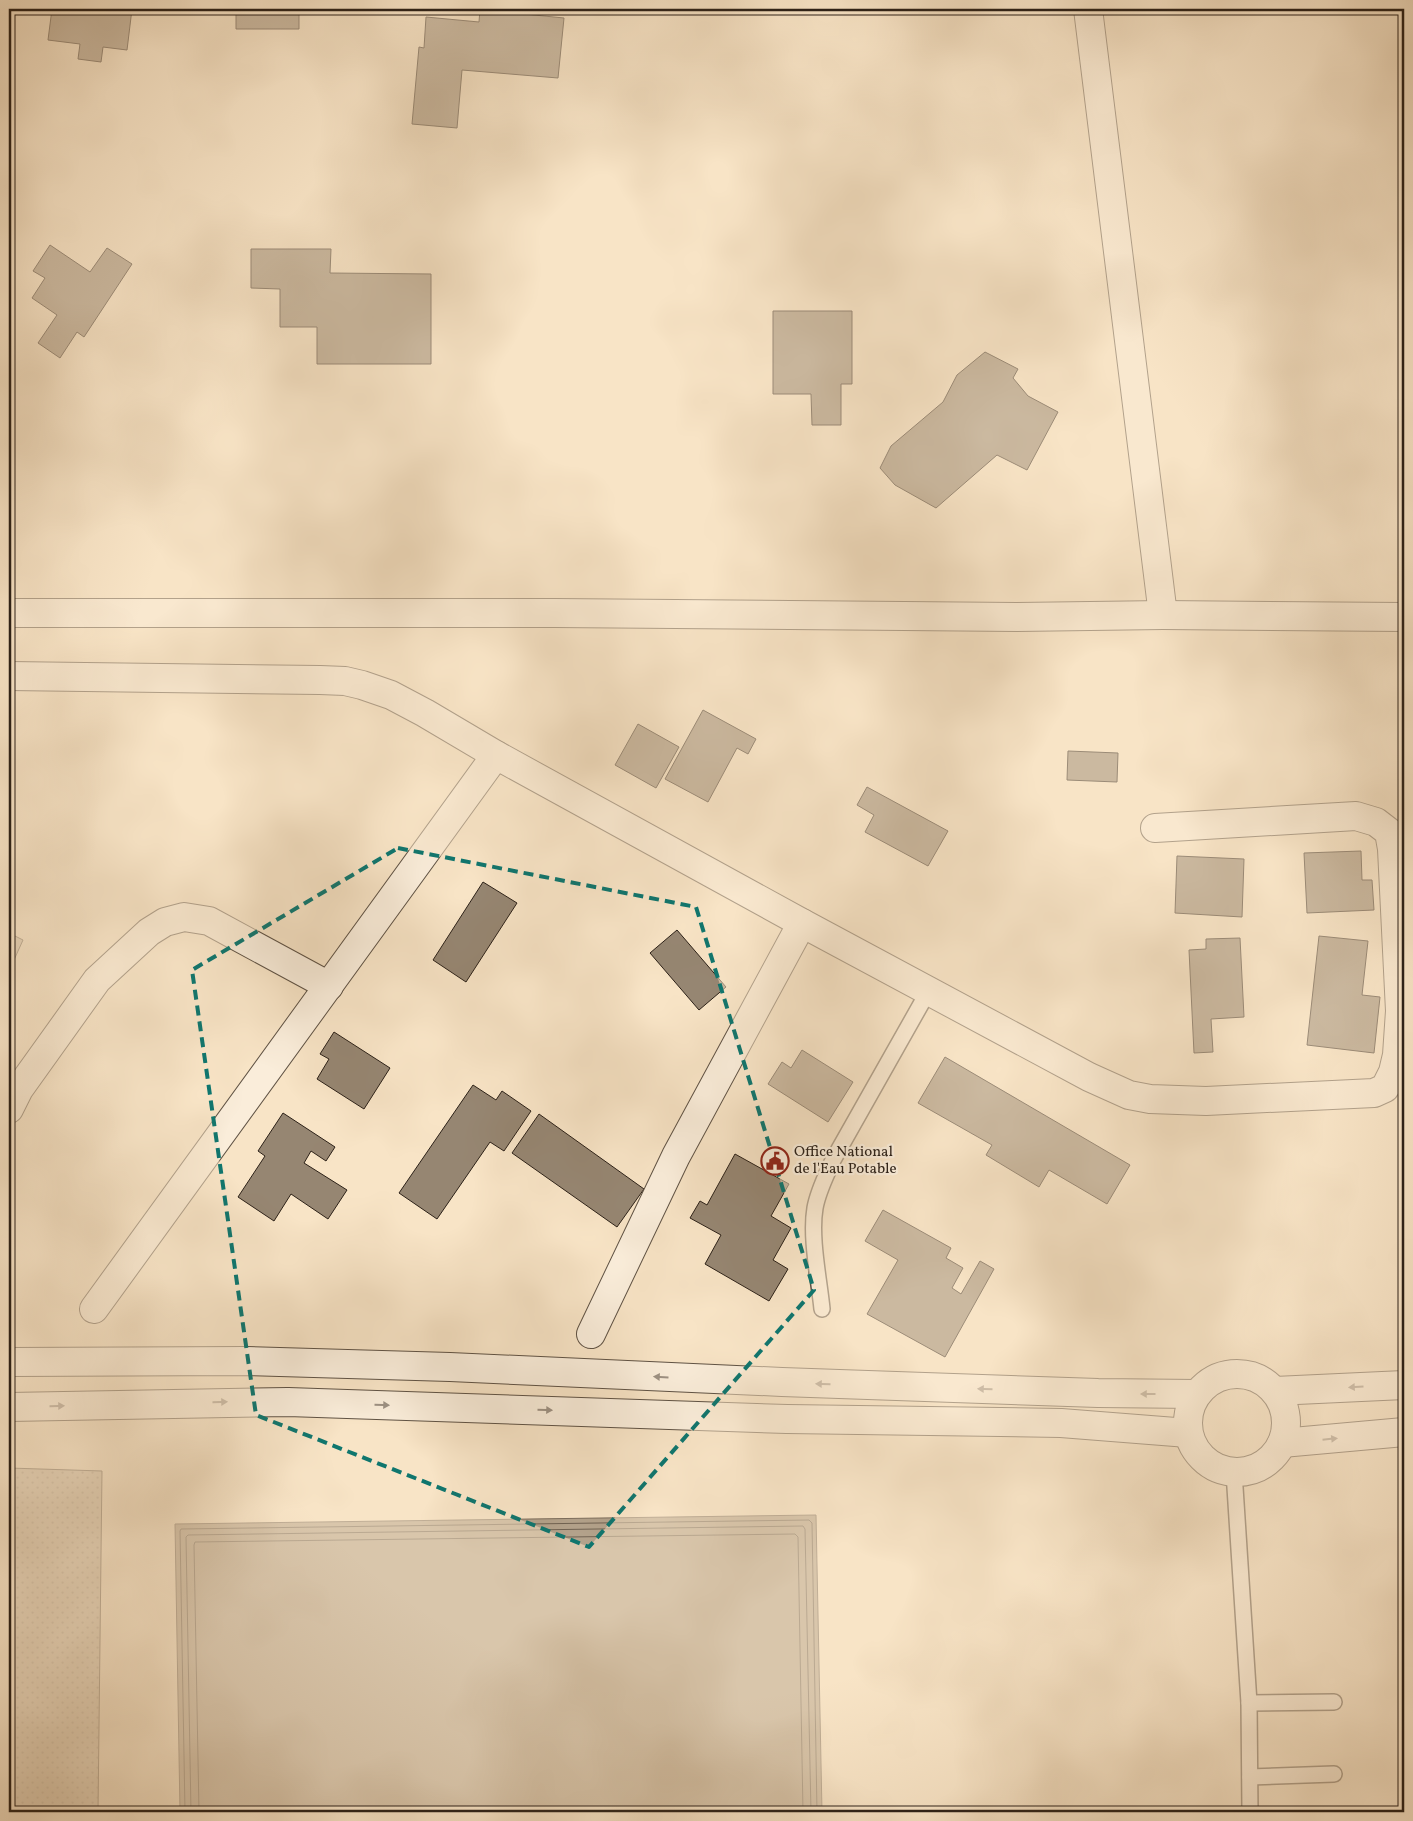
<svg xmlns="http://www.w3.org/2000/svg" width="1413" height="1821" font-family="Vollkorn,serif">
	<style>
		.grass { fill: url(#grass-dots); stroke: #807260 }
		.garden { fill: #d5c3a8; stroke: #807260 }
		.water { fill: #b3a28b; stroke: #7d6e5d }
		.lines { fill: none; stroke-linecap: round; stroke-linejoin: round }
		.shore { stroke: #706252; stroke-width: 1 }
		.building { fill: #968672; stroke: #2c2118 }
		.lane-casing { stroke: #5f5244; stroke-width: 18 }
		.street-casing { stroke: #5f5244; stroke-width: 30 }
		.lane { stroke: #faedda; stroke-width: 15 }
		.street { stroke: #faedda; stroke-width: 28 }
		.oneway { fill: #9d9183 }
		.marked { fill: none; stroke: #0f766e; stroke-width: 4; stroke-dasharray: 10 6; stroke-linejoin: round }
		.labels { text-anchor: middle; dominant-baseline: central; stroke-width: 4.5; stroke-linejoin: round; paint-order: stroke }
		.poi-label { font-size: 15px; fill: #2c2118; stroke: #faedda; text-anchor: start }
	</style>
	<defs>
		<pattern id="grass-dots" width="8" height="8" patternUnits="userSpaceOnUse" patternTransform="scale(1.25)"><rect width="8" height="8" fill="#d5c3a8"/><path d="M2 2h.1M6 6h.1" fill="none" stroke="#b7a790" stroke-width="1.8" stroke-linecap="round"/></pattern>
	</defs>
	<rect width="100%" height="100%" fill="#f8e4c6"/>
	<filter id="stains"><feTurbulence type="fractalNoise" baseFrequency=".004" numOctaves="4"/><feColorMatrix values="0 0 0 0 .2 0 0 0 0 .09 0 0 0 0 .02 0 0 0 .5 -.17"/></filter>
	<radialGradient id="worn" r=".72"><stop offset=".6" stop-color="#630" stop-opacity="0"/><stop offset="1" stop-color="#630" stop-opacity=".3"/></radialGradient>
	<path class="grass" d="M9,1468L102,1471L98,1812H9Z"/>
	<path class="garden" d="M9,933L23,940L9,971Z"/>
	<path class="water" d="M816,1515L822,1812H180L175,1524Z"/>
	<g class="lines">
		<g class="shore">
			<path d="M185,1812L180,1531L181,1529L809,1520L812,1523L817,1812"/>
			<path d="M191,1812L186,1537L188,1535L803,1526L805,1529L811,1812"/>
			<path d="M199,1812L194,1545L195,1542L795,1534L798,1537L803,1812"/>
		</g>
	</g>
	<g class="building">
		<path d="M52,9H132L127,50L103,47L101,62L78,59L80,44L48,40Z"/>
		<path d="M236,9H289V10H299V29H236Z"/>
		<path d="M480,9H504V12L564,18L558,78L462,70L457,128L412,124L419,47L424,48L426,17L479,22Z"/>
		<path d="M50,245L90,272L107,248L132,264L84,337L77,332L60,358L38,343L57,315L32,298L45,278L33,271Z"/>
		<path d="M251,249H331L330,273L431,274V364H317V327H280V289L251,288Z"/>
		<path d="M773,311H852V384H841V425H812L811,394H773Z"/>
		<path d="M985,352L1018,369L1013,378L1028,396L1058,412L1027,470L997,455L936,508L895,485L880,468L891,446L943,402L957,375Z"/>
		<path d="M703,710L756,739L748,754L737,748L708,802L665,779Z"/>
		<path d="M638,724L679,747L656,788L615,765Z"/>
		<path d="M1068,751L1118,753L1117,782L1067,780Z"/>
		<path d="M867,787L948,831L928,866L865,832L874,815L857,805Z"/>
		<path d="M1361,851L1362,880H1372L1374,910L1307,913L1304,853Z"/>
		<path d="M1177,856L1244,859L1242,917L1175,913Z"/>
		<path d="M483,882L517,903L466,982L433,960Z"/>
		<path d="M677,930L726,987L699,1010L650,953Z"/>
		<path d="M1319,936L1368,941L1362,995L1380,997L1374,1053L1307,1045Z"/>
		<path d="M1240,938L1244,1017L1211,1019L1213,1052L1194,1053L1189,950L1206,949V939Z"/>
		<path d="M334,1032L390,1068L364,1109L317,1079L329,1059L320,1054Z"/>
		<path d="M802,1050L853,1082L828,1122L768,1084L782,1062L791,1068Z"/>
		<path d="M945,1057L1130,1165L1107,1204L1049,1170L1039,1187L986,1155L992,1145L918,1103Z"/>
		<path d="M473,1085L496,1100L502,1091L531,1111L504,1151L490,1142L437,1219L399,1193Z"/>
		<path d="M283,1113L335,1147L326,1161L311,1151L304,1163L347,1190L328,1219L291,1194L274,1221L238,1197L265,1156L258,1151Z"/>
		<path d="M539,1114L644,1189L617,1227L512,1153Z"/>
		<path d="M735,1154L789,1184L771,1216L791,1228L773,1260L788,1269L769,1301L705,1264L721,1235L690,1218L700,1201L707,1205Z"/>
		<path d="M883,1210L951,1248L946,1258L963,1268L952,1288L961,1294L980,1261L994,1269L945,1357L867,1314L898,1260L865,1241Z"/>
		<path d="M1404,1504V1553H1402Z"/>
	</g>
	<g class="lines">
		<g class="lane-casing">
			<g id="lane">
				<path d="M822,1309C819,1279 810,1237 815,1208C818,1191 826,1176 833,1160L929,990"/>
				<path d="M1234,1472L1249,1703L1250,1812"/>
				<path d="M1249,1703L1334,1702"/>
				<path d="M1250,1777L1334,1774"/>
			</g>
		</g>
		<g class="street-casing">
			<g id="street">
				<path d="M1088,9L1163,615"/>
				<path d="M9,613H555L1017,617L1163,615L1404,617"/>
				<path d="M9,676L320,680L345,681L362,685L391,695L425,713L496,755L802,923L1089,1077L1129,1095L1150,1099L1206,1101L1374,1093L1385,1088L1393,1072L1397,1055L1400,1011L1392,849L1389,832L1376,822L1356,816L1155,828"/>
				<path d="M9,1109L19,1089L97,980L149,932L165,922L184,917L209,921L329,986"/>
				<path d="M94,1309L496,755"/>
				<path d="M591,1334L676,1156L802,923"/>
				<path d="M9,1362L247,1361L450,1367L782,1382L1098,1393L1197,1394"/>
				<circle cx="1237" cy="1423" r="49"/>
				<path d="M1275,1391L1404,1385"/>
				<path d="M9,1407L288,1402L787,1419L1061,1423L1188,1433"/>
				<path d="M1282,1443L1404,1432"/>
			</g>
		</g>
		<use href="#lane" class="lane"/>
		<use href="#street" class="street"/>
	</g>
	<defs><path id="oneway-solid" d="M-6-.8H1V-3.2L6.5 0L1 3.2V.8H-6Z" transform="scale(1.25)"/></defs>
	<g class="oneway">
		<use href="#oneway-solid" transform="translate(661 1377) rotate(-177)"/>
		<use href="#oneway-solid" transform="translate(823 1384) rotate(-178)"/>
		<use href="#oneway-solid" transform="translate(1356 1387) rotate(177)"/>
		<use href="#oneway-solid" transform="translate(985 1389) rotate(-178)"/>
		<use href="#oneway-solid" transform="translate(1148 1394) rotate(-180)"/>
		<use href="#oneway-solid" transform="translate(220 1402) rotate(-1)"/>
		<use href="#oneway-solid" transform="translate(382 1405) rotate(2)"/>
		<use href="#oneway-solid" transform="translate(57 1406) rotate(-1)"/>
		<use href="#oneway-solid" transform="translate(545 1410) rotate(2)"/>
		<use href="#oneway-solid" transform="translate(1330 1439) rotate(-6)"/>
	</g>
	<path d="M0 0H1413V1821H0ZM398,848L696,907L814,1290L589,1547L256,1415L192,970Z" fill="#f8e4c6" fill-opacity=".55" fill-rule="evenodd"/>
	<path class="marked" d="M398,848L696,907L814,1290L589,1547L256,1415L192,970Z"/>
	<defs>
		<g id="civic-ring" transform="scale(1.4375)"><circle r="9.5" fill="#faedda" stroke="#8f2418" stroke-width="1.5"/><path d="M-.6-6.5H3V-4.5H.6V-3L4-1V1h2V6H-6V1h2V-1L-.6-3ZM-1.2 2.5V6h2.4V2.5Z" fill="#8f2418"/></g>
	</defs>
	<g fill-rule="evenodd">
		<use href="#civic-ring" x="775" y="1161"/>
	</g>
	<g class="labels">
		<g class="poi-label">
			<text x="794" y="1152">Office National<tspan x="794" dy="17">de l'Eau Potable</tspan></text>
		</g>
	</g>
	<rect width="1413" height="1821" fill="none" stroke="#f8e4c6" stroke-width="30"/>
	<rect x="10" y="10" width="1393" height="1801" fill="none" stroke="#2c2118" stroke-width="2.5"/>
	<rect x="15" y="15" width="1383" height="1791" fill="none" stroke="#2c2118"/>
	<rect width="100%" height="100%" filter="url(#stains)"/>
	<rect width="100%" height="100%" fill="url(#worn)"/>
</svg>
